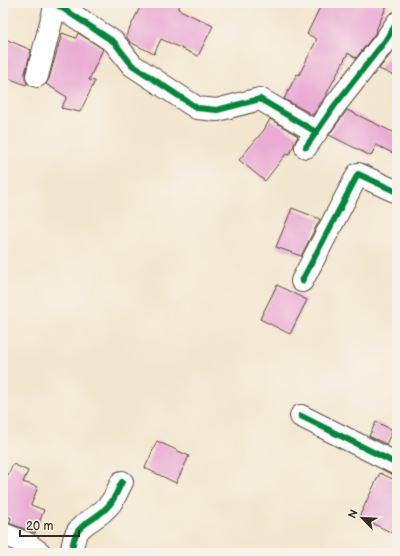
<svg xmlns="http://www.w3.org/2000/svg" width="400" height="556" font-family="'Balsamiq Sans',sans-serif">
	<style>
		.building { fill: #eaabd4 }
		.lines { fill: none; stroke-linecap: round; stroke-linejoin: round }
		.street-casing { stroke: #574639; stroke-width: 24 }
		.street { stroke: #fff; stroke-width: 22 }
		.cycleway-casing { stroke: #f7f3e8; stroke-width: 8 }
		.cycleway { stroke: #00873e; stroke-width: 6 }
	</style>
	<rect width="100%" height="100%" fill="#f7f3e8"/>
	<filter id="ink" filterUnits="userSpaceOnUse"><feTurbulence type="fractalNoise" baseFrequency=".025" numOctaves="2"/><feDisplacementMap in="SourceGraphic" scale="8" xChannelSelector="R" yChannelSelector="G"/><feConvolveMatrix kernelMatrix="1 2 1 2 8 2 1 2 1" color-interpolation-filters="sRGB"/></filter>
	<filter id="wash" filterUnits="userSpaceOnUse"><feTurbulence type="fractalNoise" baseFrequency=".012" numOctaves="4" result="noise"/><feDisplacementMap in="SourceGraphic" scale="16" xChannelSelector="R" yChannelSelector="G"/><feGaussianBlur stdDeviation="0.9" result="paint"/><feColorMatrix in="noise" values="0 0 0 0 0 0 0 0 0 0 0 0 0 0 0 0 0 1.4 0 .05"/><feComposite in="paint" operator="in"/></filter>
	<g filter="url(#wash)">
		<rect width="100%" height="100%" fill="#f3e6cf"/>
		<g id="blocks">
			<g class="building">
				<path d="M142,3H181L178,9L213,26L198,56L161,39L154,54L130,42L126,36Z"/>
				<path d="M322,3H388L374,35L356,58L348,53L325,97L313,115L284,99L297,74L299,75L317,39L307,34Z"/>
				<path d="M62,33L76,38L78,33L103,49L89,80L95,81L80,112L61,108L67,97L46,84L49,79Z"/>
				<path d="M3,38L31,50L25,73V79L27,83L26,85L3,76Z"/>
				<path d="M393,51L397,53V77L379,69Z"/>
				<path d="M347,110L397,134V155L376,145L371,156L329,135Z"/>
				<path d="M270,119L298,136L289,155L286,154L265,181L239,160L264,130Z"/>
				<path d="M292,208L320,219L301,256L276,247Z"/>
				<path d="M277,285L307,300L290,334L260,319Z"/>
				<path d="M376,422L393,430L386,444L369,436Z"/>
				<path d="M157,441L189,456L176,483L145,468Z"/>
				<path d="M13,464L28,471L23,482L38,487L31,505L44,510L35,533L9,523L11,518L3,514V486Z"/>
				<path d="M380,473L397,481V535L359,517Z"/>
			</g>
		</g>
	</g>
	<g filter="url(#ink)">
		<use href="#blocks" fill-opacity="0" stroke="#574639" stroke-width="1"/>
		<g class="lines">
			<g class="street-casing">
				<g id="street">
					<path d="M56,4L114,42L132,65L197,108L217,110L260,99L316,132"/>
					<path d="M37,76L56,3"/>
					<path d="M306,147L335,105L385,41L397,23"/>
					<path d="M302,281L358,174L397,192"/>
					<path d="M301,416L397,464"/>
					<path d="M3,534L28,544L40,553"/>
					<path d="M72,553C73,520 93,525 110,504C115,498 118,489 122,482"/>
				</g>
			</g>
			<use href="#street" class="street"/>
			<g class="cycleway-casing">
				<g id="cycleway">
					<path d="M56,4L114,42L132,65L197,108L217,110L260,99L316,132"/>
					<path d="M306,147L335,105L385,41L397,23"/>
					<path d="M302,281L358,174L397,192"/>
					<path d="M301,416L397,464"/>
					<path d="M72,553C73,520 93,525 110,504C115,498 118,489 122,482"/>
				</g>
			</g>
			<use href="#cycleway" class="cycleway"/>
		</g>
	</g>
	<rect width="400" height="556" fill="none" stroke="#f7f3e8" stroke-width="16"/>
	<g transform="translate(362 518) rotate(294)" stroke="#f7f3e8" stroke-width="3" paint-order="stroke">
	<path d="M0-3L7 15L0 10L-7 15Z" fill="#3b2a1e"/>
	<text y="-6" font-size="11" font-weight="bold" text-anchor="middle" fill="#3b2a1e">N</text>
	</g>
	<path d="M20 530v6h59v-6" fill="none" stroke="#3b2a1e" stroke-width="2"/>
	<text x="26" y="530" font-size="12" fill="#3b2a1e" stroke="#f7f3e8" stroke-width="3" paint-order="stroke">20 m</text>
</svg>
